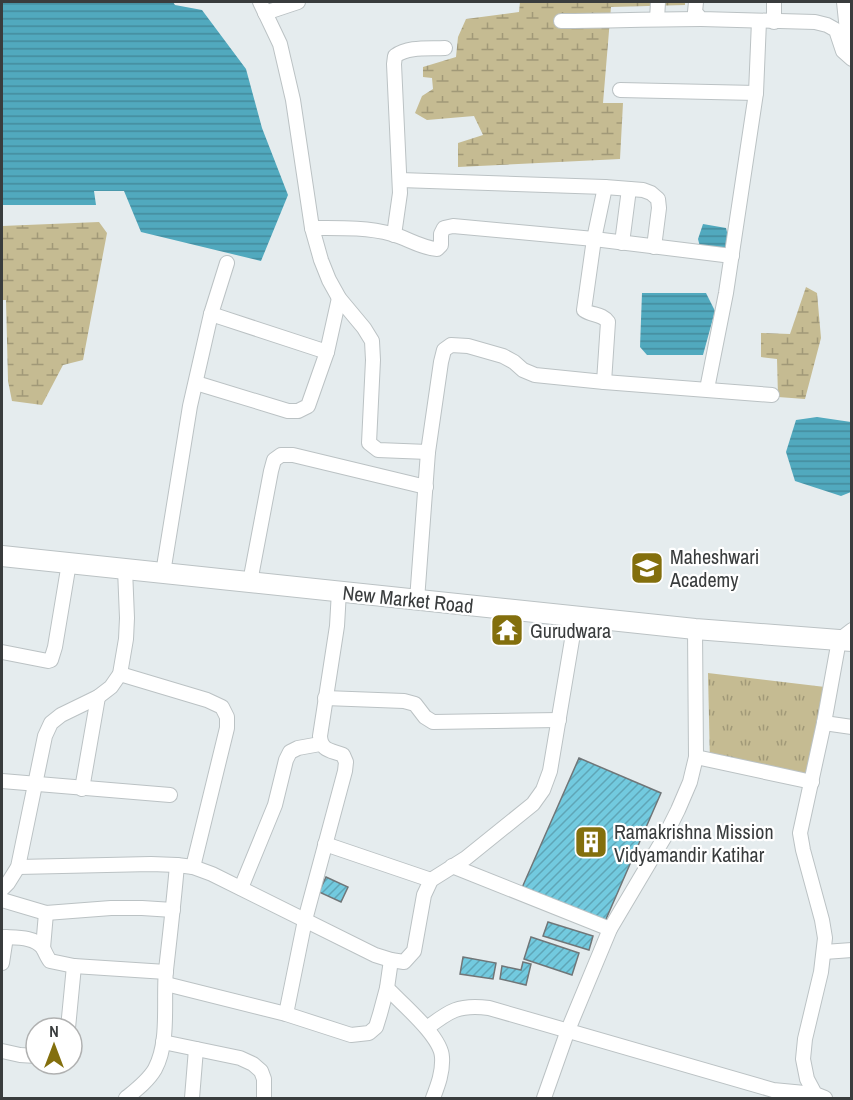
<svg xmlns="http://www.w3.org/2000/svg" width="853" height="1100" font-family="'Archivo Narrow',sans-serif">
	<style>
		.grass { fill: url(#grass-tufts) }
		.wetland { fill: url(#wetland-marsh) }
		.water { fill: url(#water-rules) }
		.building { fill: url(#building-hatch); stroke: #707678; stroke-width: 1.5 }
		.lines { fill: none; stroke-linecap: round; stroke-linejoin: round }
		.street-casing { stroke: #bbc2c4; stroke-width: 16 }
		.secondary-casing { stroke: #bbc2c4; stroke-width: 22 }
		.street { stroke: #fff; stroke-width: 14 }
		.secondary { stroke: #fff; stroke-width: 20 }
		.labels { text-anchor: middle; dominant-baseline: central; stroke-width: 4.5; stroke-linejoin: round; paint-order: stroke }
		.poi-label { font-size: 20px; fill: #393c3d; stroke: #fff; text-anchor: start }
		.street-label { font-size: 20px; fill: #393c3d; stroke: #fff }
	</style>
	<defs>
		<pattern id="grass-tufts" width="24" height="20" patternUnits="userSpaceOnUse" patternTransform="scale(1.5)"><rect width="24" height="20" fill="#c5bb92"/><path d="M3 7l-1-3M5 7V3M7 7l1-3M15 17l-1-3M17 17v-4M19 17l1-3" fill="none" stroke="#a19978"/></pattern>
		<pattern id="wetland-marsh" width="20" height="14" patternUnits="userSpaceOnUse" patternTransform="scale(1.5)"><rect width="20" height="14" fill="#c5bb92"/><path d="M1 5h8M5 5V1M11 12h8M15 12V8" fill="none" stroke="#a19978"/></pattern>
		<pattern id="water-rules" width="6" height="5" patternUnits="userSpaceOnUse" patternTransform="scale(1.5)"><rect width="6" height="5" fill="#51a9be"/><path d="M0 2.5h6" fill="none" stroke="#448b9c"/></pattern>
		<pattern id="building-hatch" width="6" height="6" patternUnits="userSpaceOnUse" patternTransform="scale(1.5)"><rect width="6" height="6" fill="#72cadf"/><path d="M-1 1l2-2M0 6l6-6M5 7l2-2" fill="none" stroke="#5fa5b6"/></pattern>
	</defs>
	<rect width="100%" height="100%" fill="#e5ecee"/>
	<path class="grass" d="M708,673L825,687L812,777L710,764Z"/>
	<g class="wetland">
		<path d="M520,2H685V5L611,7L603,103H623L620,159L458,167V143L483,135L474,116L427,120L415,113L422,96L433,89L432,78L423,77V67L456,57L458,37L466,19L519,12Z"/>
		<path d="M99,222L107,233L83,360L63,365L42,405L12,401L8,381L6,300H2V226Z"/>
		<path d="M806,287L817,293L821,338L805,399L778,397L777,359L761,357V333L790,334Z"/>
	</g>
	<g class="water">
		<path d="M2,2H173L175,5L202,10L246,69L262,128L288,195L261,261L141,232L124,191H94L96,205H2Z"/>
		<path d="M703,224L726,228L730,244L721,254L700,247L698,239Z"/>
		<path d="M642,293H706L715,311L703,355H647L640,347Z"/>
		<path d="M817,417L851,422V492L841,496L795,481L786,452L796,420Z"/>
	</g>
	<g class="building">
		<path d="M579,758L661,793L603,926L521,890Z"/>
		<path d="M326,877L348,887L341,902L319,892Z"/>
		<path d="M548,922L593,936L589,950L543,936Z"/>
		<path d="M531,937L579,953L572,975L524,959Z"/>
		<path d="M463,957L496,963L493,979L460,974Z"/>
		<path d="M523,962L531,964L526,985L500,979L502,966L521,970Z"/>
	</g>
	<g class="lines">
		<g class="street-casing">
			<g id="street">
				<path d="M260,2L280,44L293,100L312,228L321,260L329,280L339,298L364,328L372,341L373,360L369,443L378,450L428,452"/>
				<path d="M696,2L695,12L701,19L815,22L827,25L836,30L843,51L852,59"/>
				<path d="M774,2V22"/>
				<path d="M844,2L849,50"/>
				<path d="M265,13L298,2"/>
				<path d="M657,19L658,2"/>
				<path d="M561,21C607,21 654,19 701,19"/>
				<path d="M620,90L756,93"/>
				<path d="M400,180L605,187L643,190L651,193L658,199L659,208L654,247"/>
				<path d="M312,228C339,228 366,227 392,234C407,238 421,248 437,249L441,245V234L444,228L453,226L594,239L732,256"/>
				<path d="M394,235L400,193L394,64L395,56C409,46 429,49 445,48"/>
				<path d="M622,243L629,189"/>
				<path d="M211,314L327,352"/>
				<path d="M604,382L608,322C602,313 592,316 584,310L594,239L605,187"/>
				<path d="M196,383L288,411H298L308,406L327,352L339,298"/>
				<path d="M707,389L726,293L756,93L759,21"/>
				<path d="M163,573L190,406L211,314L227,263"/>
				<path d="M250,582L271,471L274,460L281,455H293L426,487"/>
				<path d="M417,600L428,452L441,362L444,350L451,345L468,346L503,356L514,362L523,370L535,375L604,382L772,395"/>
				<path d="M2,652L48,661L51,660L55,647L69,563"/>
				<path d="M120,674L207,700L222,707L227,717V728L193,867"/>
				<path d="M325,698L404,701L415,704L425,717L433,722L559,720"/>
				<path d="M824,723L852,727"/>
				<path d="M696,757L812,782"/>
				<path d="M2,781L170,795"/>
				<path d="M82,789L98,697"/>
				<path d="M325,844L431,880"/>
				<path d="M452,866L610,929"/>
				<path d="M18,867L151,864L177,865L193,867L212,874L375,955L391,960L404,962L414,951L424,895L431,880L466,858L533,804L543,790L550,771L576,616"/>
				<path d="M241,888L275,805L286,760L290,752L298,748L320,744"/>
				<path d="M2,889L8,883L18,867L45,736L51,723L61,715L98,697L111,687L120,674L126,639L127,618L125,569"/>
				<path d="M2,900L46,913L111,908H142L173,910"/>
				<path d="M2,937C15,938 34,936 43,948C45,952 47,957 50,961L74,966L166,972"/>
				<path d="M43,948L46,913"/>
				<path d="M824,952L852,950"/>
				<path d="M2,963L6,937"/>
				<path d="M166,984L286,1014L351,1035L369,1033L376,1027L380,1014L387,988L391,960"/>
				<path d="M387,988C401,1003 441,1036 442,1057C443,1072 438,1085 433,1098"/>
				<path d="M286,1014L305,920L345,771L346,762L343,755C331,750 321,751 320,736L337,626L339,591"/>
				<path d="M68,1028L74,966"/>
				<path d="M427,1028C449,1011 459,1004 489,1008L773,1090L815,1094"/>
				<path d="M163,1042L240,1058L253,1064L261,1071L264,1079V1098"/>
				<path d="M2,1051L20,1055L36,1056"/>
				<path d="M126,1098C136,1090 148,1081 155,1069C170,1041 163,1000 166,970C170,935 174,900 177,865"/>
				<path d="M192,1098L196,1049"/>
				<path d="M544,1098L568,1030L610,929L664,838L678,810L690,782L696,757L695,629"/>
				<path d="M825,1098L815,1094L807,1079L803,1059L805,1039L821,972L825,938L822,920L803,850L800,833L824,723L839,640L852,630"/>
			</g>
		</g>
		<g class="secondary-casing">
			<path id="secondary" d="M2,556L695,629L852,641"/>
		</g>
		<use href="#street" class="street"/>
		<use href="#secondary" class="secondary"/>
	</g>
	<defs>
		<g id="university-square" transform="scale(1.725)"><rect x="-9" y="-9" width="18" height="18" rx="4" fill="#836f0d" stroke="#fff"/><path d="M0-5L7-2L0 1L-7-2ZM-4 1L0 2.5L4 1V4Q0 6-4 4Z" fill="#fff"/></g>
		<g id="temple-square" transform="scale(1.725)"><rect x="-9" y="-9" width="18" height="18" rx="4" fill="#836f0d" stroke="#fff"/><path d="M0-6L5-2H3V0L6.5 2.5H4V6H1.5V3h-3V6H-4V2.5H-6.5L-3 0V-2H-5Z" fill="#fff"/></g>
		<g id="building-square" transform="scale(1.725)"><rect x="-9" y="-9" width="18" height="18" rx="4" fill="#836f0d" stroke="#fff"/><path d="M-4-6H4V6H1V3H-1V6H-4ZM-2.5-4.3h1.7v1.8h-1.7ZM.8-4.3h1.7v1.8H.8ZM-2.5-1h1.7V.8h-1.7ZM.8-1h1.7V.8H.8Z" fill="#fff"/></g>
	</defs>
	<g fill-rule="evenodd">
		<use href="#university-square" x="647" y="568"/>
		<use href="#temple-square" x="507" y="630"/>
		<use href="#building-square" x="591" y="842"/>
	</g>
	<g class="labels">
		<g class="poi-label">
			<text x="670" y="556">Maheshwari<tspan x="670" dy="23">Academy</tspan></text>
			<text x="530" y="630">Gurudwara</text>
			<text x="614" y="831">Ramakrishna Mission<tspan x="614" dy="23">Vidyamandir Katihar</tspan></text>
		</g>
		<g class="street-label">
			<text transform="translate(408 599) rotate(6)">New Market Road</text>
		</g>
	</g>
	<rect width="853" height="1100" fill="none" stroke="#393c3d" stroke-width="6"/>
	<g transform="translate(54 1046)"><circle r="28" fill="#ffffff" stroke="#b0b1b1" stroke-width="1.5"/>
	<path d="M0-4.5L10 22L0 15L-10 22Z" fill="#836f0d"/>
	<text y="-9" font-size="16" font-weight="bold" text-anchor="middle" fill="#393c3d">N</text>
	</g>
</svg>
